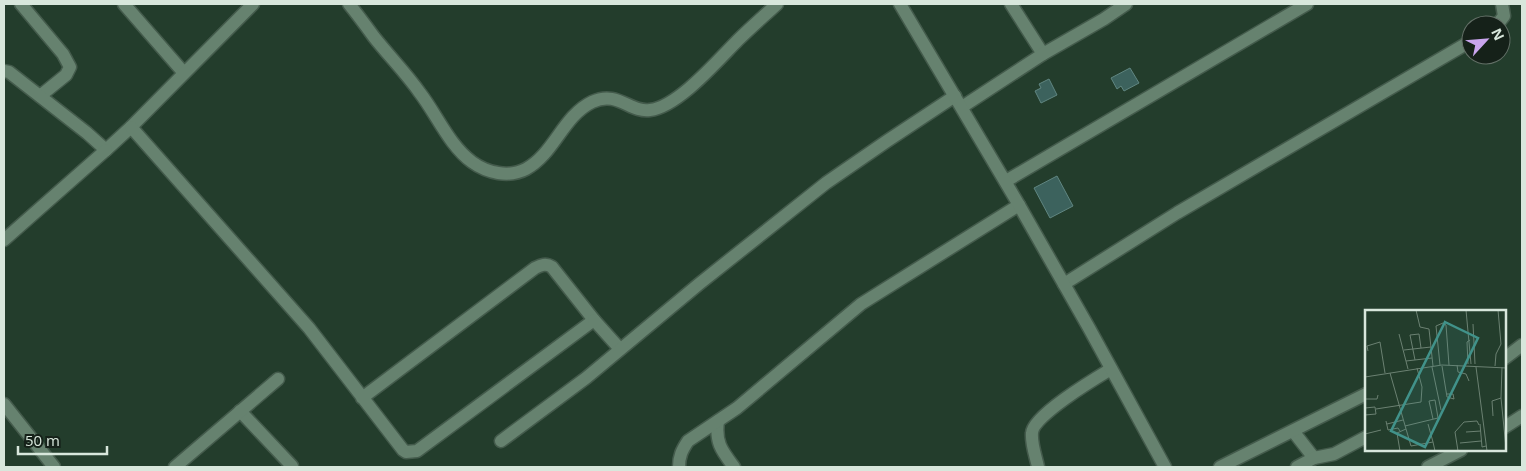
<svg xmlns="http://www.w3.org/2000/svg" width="1526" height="471" font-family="'Open Sans',sans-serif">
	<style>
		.building { fill: #3c625d; stroke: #608681 }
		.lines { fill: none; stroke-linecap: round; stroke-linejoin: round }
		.street-casing { stroke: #445b4c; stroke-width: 15 }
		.secondary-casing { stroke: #445b4c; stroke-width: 15 }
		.street { stroke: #66826f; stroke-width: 12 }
		.secondary { stroke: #66826f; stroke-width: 12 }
		.inset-road { fill: none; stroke: #6b8172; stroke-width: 1 }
		.view { fill: #41928a; fill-opacity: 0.15; stroke: #41928a; stroke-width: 2.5 }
		.inset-edge { fill: none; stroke: #d8e7dc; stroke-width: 2.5 }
	</style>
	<rect width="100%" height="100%" fill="#233d2c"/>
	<g class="building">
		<path d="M1130,68L1139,83L1124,91L1121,86L1117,89L1111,78Z"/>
		<path d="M1049,79L1057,95L1041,103L1035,91L1041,88L1039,84Z"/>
		<path d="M1057,176L1073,206L1050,218L1034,188Z"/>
	</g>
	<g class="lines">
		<g class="street-casing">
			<g id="street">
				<path d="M21,4L63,54L70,67L66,75L40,96"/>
				<path d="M124,4L184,73"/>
				<path d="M349,4C358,15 366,26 374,37C389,56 406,73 420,93C437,115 449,145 472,162C487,173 509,178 526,169C554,154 563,116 592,102C618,90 630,113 650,110C678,107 718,60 738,40C750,28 764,16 777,4"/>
				<path d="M1011,4L1043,54"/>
				<path d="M1497,25L1504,16L1502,4"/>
				<path d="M4,71L9,72L87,133L106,150L131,127L253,4"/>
				<path d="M962,107L1043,54L1104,19L1126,4"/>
				<path d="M131,127L309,328L403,450L406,452L417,451L594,320L552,267C546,263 541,265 535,268L362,398"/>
				<path d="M1006,181L1307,4"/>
				<path d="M4,240L106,150"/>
				<path d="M1064,284L1177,213L1471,41"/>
				<path d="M594,320L620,349"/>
				<path d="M1505,358L1522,345"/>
				<path d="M4,404L54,467"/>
				<path d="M240,411L292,466"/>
				<path d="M718,421C715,443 722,451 734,467"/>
				<path d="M1505,427L1522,416"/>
				<path d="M1293,431L1314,458"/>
				<path d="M501,441L586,378L699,284L826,183L887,141L955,96"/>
				<path d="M175,467L278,379"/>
				<path d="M679,467C679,456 682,450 688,441L737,408L861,304L1019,205"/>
				<path d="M1038,467C1036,457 1031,444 1032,433C1032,416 1096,378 1111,369"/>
				<path d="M1220,467L1366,394"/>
				<path d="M1297,467L1314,458L1334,454L1366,437"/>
				<path d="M1428,467L1461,450"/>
			</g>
		</g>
		<g class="secondary-casing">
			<path id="secondary" d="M900,4L1019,205L1089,328L1165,467"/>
		</g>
		<use href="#street" class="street"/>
		<use href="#secondary" class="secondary"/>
	</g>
	<g transform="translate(1365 310)">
		<rect width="141" height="141" fill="#233d2c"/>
		<path class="inset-road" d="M51,0L55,17L64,19L68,56M101,0L106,54M0,7V27M108,14L110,54M34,24L43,59M39,40L66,37M3,41L2,36L15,32L20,63M50,50L45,25L54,24L56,38M41,51L67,48M103,54L102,32L105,30M75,55L71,16L78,13L81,15L84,55M92,55L93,62L101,64L104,71M77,56L82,87L89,89L88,84H82M130,56L131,44L136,34L133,0M67,57L76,100M111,57L122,141M137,57L136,88L141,138M25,63L41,119L32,123L35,141M0,67L77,55L142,58M0,89H12L13,85M0,98L10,97L11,104L0,105M11,99L56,92L57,77L52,58M128,106L127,91L136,88M21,111L23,120L33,118L35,121M22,114L38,110M63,114L68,132M115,114L117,137L121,136M40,116L73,108L70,90L64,91L68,109M41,119L46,136L68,132L70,141M101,122L116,121M0,124L16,120M95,133L116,131M93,141L90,122L99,112L112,111L114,115"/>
		<path class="view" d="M80,12L113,28L60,137L26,121Z"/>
		<rect width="141" height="141" class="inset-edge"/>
	</g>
	<rect width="1526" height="471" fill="none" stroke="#d8e7dc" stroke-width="10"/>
	<g transform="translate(1486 40) rotate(64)"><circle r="24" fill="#152119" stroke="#637067"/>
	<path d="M0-4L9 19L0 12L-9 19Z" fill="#c9a5ee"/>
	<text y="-8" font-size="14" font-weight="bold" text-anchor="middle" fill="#d8e7dc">N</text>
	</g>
	<path d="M18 446v8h89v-8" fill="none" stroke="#d8e7dc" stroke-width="2.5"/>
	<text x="25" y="446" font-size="15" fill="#d8e7dc" stroke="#152119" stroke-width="4" paint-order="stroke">50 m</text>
</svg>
